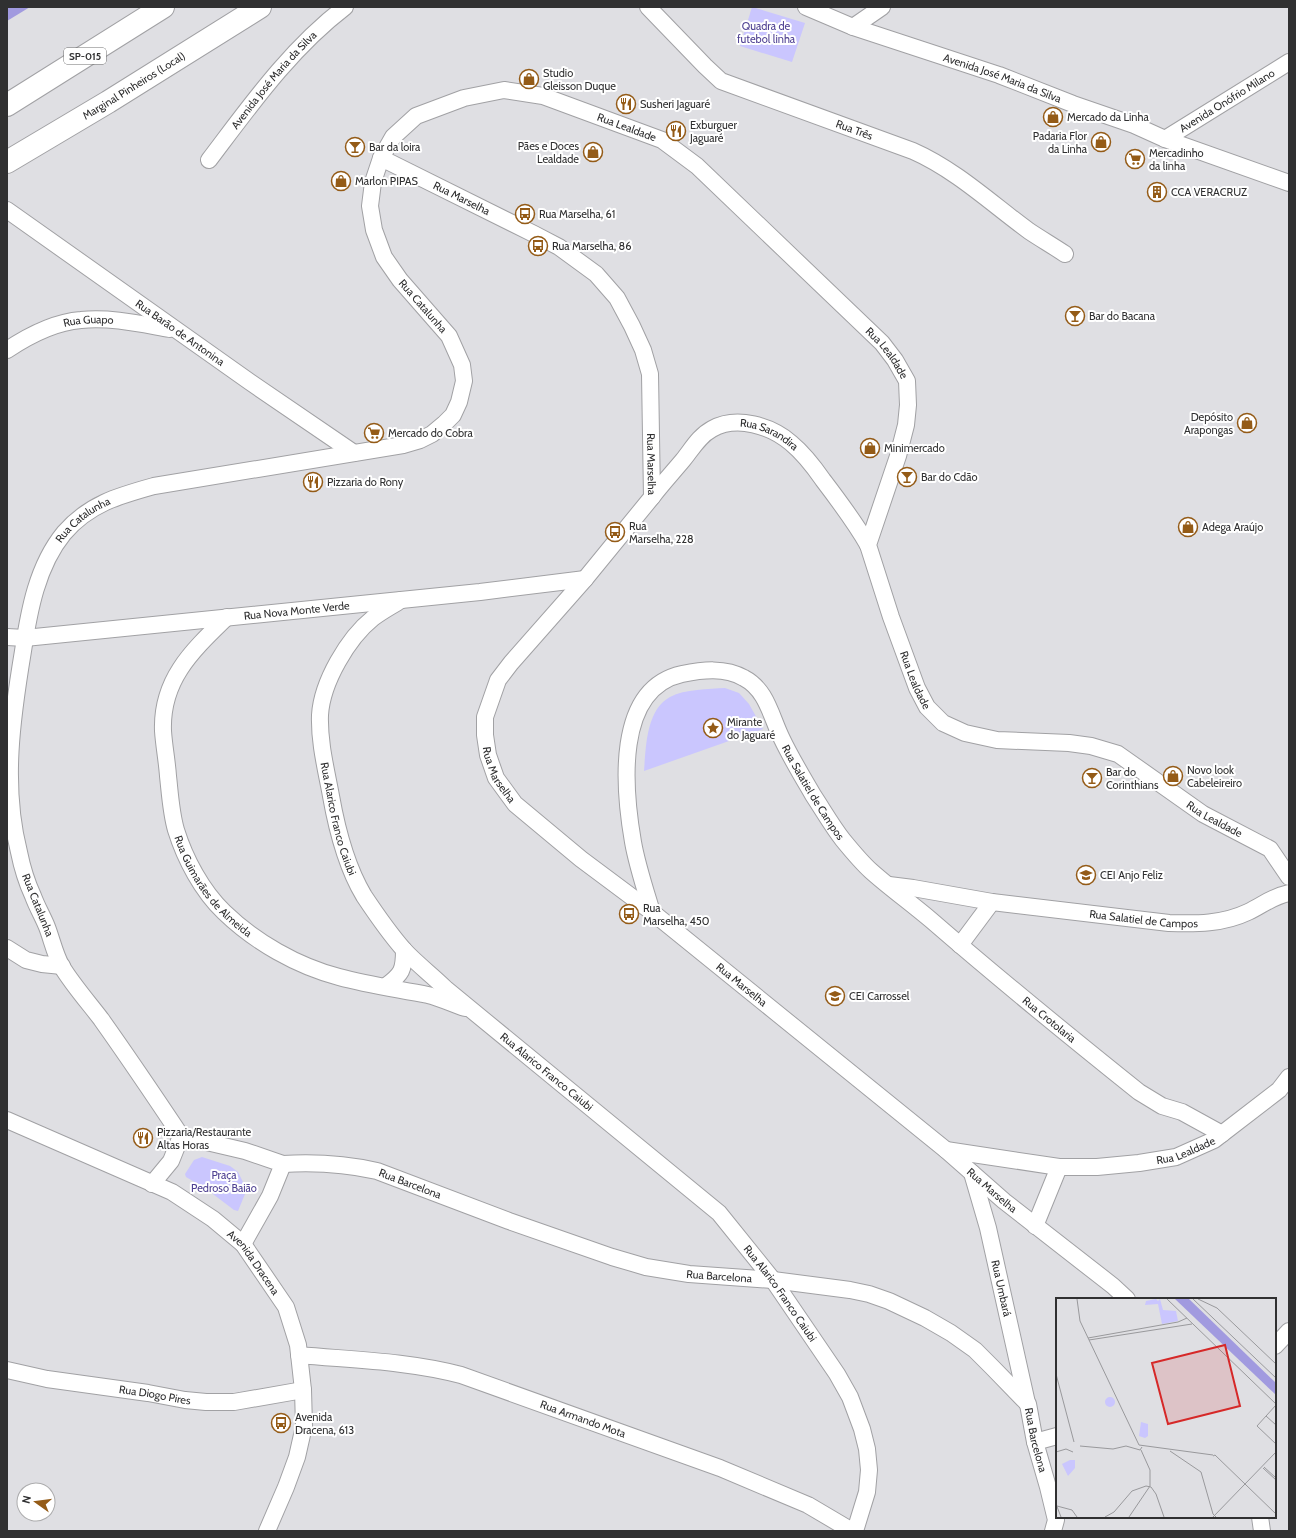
<svg xmlns="http://www.w3.org/2000/svg" width="1296" height="1538" font-family="Cabin,sans-serif">
	<style>
		.green { fill: #cac6fe }
		.water { fill: #a19adf }
		.lines { fill: none; stroke-linecap: round; stroke-linejoin: round }
		.minor-casing { stroke: #a1a1a4; stroke-width: 18 }
		.highway-casing { stroke: #a1a1a4; stroke-width: 24 }
		.minor { stroke: #fff; stroke-width: 16 }
		.highway { stroke: #fff; stroke-width: 22 }
		.labels { text-anchor: middle; dominant-baseline: central; stroke-width: 4; stroke-linejoin: round; paint-order: stroke }
		.shield { fill: #fff; stroke: #6e6e6f; stroke-width: 1 }
		.shield-label { font-size: 10px; font-weight: bold; fill: #303031 }
		.park-label { font-size: 11px; fill: #4f4192; stroke: #fff }
		.poi-label { font-size: 11px; fill: #303031; stroke: #fff; text-anchor: start }
		.street-label { font-size: 11px; fill: #303031; stroke: #fff }
		.inset-road { fill: none; stroke: #99999c; stroke-width: 1 }
		.view { fill: #d62828; fill-opacity: 0.15; stroke: #d62828; stroke-width: 2 }
		.inset-edge { fill: none; stroke: #303031; stroke-width: 2 }
	</style>
	<rect width="100%" height="100%" fill="#dfdfe3"/>
	<g class="green">
		<path d="M752,7L805,23L792,62L740,46Z"/>
		<path d="M725,688L739,693L749,704L763,729L644,771C646,747 646,710 670,697C685,689 709,689 725,688Z"/>
		<path d="M202,1157L230,1166L238,1172L243,1182L245,1194L238,1211L234,1210L205,1188L186,1177L185,1174L194,1160Z"/>
	</g>
	<path class="water" d="M7,7H30L7,21Z"/>
	<g class="lines">
		<g class="minor-casing">
			<g id="minor">
				<path id="s1" d="M648,7L705,66L721,81L913,151C956,170 992,204 1029,231C1041,239 1053,246 1065,254"/>
				<path id="s2" d="M806,7L853,27L999,75L1073,104L1134,125L1165,139L1289,183"/>
				<path d="M853,27L882,7"/>
				<path id="s3" d="M1165,139L1289,62"/>
				<path id="s4" d="M381,158L534,234L559,247L596,274L617,298L632,326L643,350L650,374L652,497L585,579L511,663L498,680L485,717V735L488,755L496,778L515,804L581,859L652,912L946,1150L1004,1201L1113,1286L1127,1299"/>
				<path id="s5" d="M209,160C250,106 290,49 345,7"/>
				<path id="s6" d="M7,210L250,382L354,453"/>
				<path id="s7" d="M7,350C28,336 55,322 81,320C111,317 141,324 170,329"/>
				<path id="s8" d="M652,497C662,484 673,472 683,460C692,449 699,436 712,429C737,415 771,426 791,443C803,453 814,467 823,480C839,501 855,522 868,545"/>
				<path id="s9" d="M401,600C392,606 382,611 373,618C348,638 322,682 320,715C319,742 326,769 331,796C337,830 346,866 364,896C376,914 389,933 404,950C417,964 433,976 446,989L719,1213L773,1280L837,1374L850,1397L862,1429L867,1449L869,1470L867,1492L855,1531"/>
				<path id="s10" d="M227,617C193,650 161,679 163,731C164,746 167,761 168,776C170,794 171,813 176,830C185,859 202,891 224,912C255,942 297,966 339,977C368,985 398,989 428,995C440,998 453,1004 465,1008"/>
				<path id="s11" d="M7,637L25,638L480,592L585,579"/>
				<path id="s12" d="M889,885L913,888L992,902L1169,923C1196,924 1223,924 1248,912C1263,905 1271,897 1289,893"/>
				<path id="s13" d="M652,912C645,889 637,865 633,842C624,790 614,689 682,674C702,670 725,667 744,678C767,690 771,717 782,739C791,758 802,776 813,795C823,810 832,826 843,840C852,851 861,862 871,871C890,888 911,903 931,920C999,979 1069,1036 1139,1092L1162,1106L1182,1112L1222,1134"/>
				<path d="M960,945L992,902"/>
				<path d="M7,948L26,960L42,964L62,966"/>
				<path d="M386,986C402,974 404,970 404,950"/>
				<path id="s14" d="M7,1120L172,1192L213,1219L243,1244L286,1307L298,1345L303,1390L304,1426L297,1457L286,1487L267,1531"/>
				<path id="s15" d="M181,1136C155,1097 128,1057 101,1019C88,1002 73,985 62,967C55,955 52,940 47,927C43,917 37,907 33,896C27,883 22,867 19,852C2,786 12,717 23,651C29,611 37,566 64,533C89,504 118,496 154,486L403,445L420,440L432,434L444,424L453,415L459,402L464,381L462,365L449,336L400,280L384,257L374,230L370,206L373,182L381,158L393,137L416,116L464,98L504,90L543,96L662,140L697,166L882,343L895,360L907,381L908,405L906,425L898,456L868,545L891,617L917,688L927,707L943,723L965,733L997,740L1069,743L1091,746L1118,754L1203,814L1270,849L1289,877"/>
				<path d="M181,1136L245,1151L283,1164L270,1196L243,1244"/>
				<path id="s16" d="M946,1150L1059,1167H1097L1139,1163L1176,1157L1214,1140L1279,1090L1289,1077"/>
				<path id="s17" d="M283,1164C315,1162 346,1164 377,1171L509,1221L612,1257L646,1267L689,1274L773,1280L850,1290L869,1294L889,1301L925,1318L951,1333L975,1350L992,1367L1028,1404L1035,1442L1048,1487L1056,1520L1053,1531"/>
				<path id="s18" d="M972,1173L988,1228L1027,1403"/>
				<path d="M152,1184L171,1161L181,1136"/>
				<path d="M1035,1226L1059,1167"/>
				<path d="M1275,1346L1289,1331"/>
				<path id="s19" d="M299,1355C353,1360 408,1361 461,1375L720,1468L808,1505L852,1531"/>
				<path id="s20" d="M7,1370L47,1379L148,1393L185,1400L206,1402H234L303,1390"/>
				<path d="M1035,1442L1057,1436"/>
				<path d="M1260,1517L1262,1531"/>
			</g>
		</g>
		<g class="highway-casing">
			<g id="highway">
				<path d="M7,105L163,7"/>
				<path id="s21" d="M7,162L108,102L260,7"/>
			</g>
		</g>
		<use href="#minor" class="minor"/>
		<use href="#highway" class="highway"/>
	</g>
	<defs>
		<g id="shop-ring" transform="scale(1)"><circle r="9.5" fill="#fff" stroke="#945b17" stroke-width="1.5"/><path d="M-5-2.5h2.3a2.7 3.5 0 0 1 5.4 0H5L5.5 6h-11ZM-1.5-2.5h3a1.5 2.3 0 0 0-3 0Z" fill="#945b17"/></g>
		<g id="restaurant-ring" transform="scale(1)"><circle r="9.5" fill="#fff" stroke="#945b17" stroke-width="1.5"/><path d="M-5-6h1v4h1v-4h1v4h1v-4h1v5L-1.5 .5V6h-2V.5L-5-1ZM5-6V6H3V1.5H1.5Q1.5-4 5-6Z" fill="#945b17"/></g>
		<g id="bar-ring" transform="scale(1)"><circle r="9.5" fill="#fff" stroke="#945b17" stroke-width="1.5"/><path d="M-6-5H6L.8 .8V4.5H3.5V6h-7V4.5H-.8V.8Z" fill="#945b17"/></g>
		<g id="supermarket-ring" transform="scale(1)"><circle r="9.5" fill="#fff" stroke="#945b17" stroke-width="1.5"/><path d="M-6-5.5h2.5l.6 2H6L4.5 2H-2.5L-4.4-4H-6ZM-1.5 3.2a1.3 1.3 0 1 0 .1 0ZM3 3.2a1.3 1.3 0 1 0 .1 0Z" fill="#945b17"/></g>
		<g id="building-ring" transform="scale(1)"><circle r="9.5" fill="#fff" stroke="#945b17" stroke-width="1.5"/><path d="M-4-6H4V6H1V3H-1V6H-4ZM-2.5-4.3h1.7v1.8h-1.7ZM.8-4.3h1.7v1.8H.8ZM-2.5-1h1.7V.8h-1.7ZM.8-1h1.7V.8H.8Z" fill="#945b17"/></g>
		<g id="bus-ring" transform="scale(1)"><circle r="9.5" fill="#fff" stroke="#945b17" stroke-width="1.5"/><path d="M-5-6H5V4H4V6H2V4H-2V6H-4V4H-5ZM-3.5-4V0h7V-4ZM-3.5 1.2v1.5H-2V1.2ZM2 1.2v1.5H3.5V1.2Z" fill="#945b17"/></g>
		<g id="sight-ring" transform="scale(1)"><circle r="9.5" fill="#fff" stroke="#945b17" stroke-width="1.5"/><path d="M0-6L1.8-2.2L6-1.7L2.9 1.2L3.7 5.4L0 3.3L-3.7 5.4L-2.9 1.2L-6-1.7L-1.8-2.2Z" fill="#945b17"/></g>
		<g id="school-ring" transform="scale(1)"><circle r="9.5" fill="#fff" stroke="#945b17" stroke-width="1.5"/><path d="M0-5L7-2L0 1L-7-2ZM-4 1L0 2.5L4 1V4Q0 6-4 4Z" fill="#945b17"/></g>
	</defs>
	<g fill-rule="evenodd">
		<use href="#shop-ring" x="529" y="79"/>
		<use href="#restaurant-ring" x="626" y="104"/>
		<use href="#shop-ring" x="1053" y="117"/>
		<use href="#restaurant-ring" x="676" y="131"/>
		<use href="#shop-ring" x="1101" y="142"/>
		<use href="#bar-ring" x="355" y="147"/>
		<use href="#shop-ring" x="593" y="152"/>
		<use href="#supermarket-ring" x="1135" y="159"/>
		<use href="#shop-ring" x="341" y="181"/>
		<use href="#building-ring" x="1157" y="192"/>
		<use href="#bus-ring" x="525" y="214"/>
		<use href="#bus-ring" x="538" y="246"/>
		<use href="#bar-ring" x="1075" y="316"/>
		<use href="#shop-ring" x="1247" y="423"/>
		<use href="#supermarket-ring" x="374" y="433"/>
		<use href="#shop-ring" x="870" y="448"/>
		<use href="#bar-ring" x="907" y="477"/>
		<use href="#restaurant-ring" x="313" y="482"/>
		<use href="#shop-ring" x="1188" y="527"/>
		<use href="#bus-ring" x="615" y="532"/>
		<use href="#sight-ring" x="713" y="728"/>
		<use href="#shop-ring" x="1173" y="776"/>
		<use href="#bar-ring" x="1092" y="778"/>
		<use href="#school-ring" x="1086" y="875"/>
		<use href="#bus-ring" x="629" y="914"/>
		<use href="#school-ring" x="835" y="996"/>
		<use href="#restaurant-ring" x="143" y="1138"/>
		<use href="#bus-ring" x="281" y="1423"/>
	</g>
	<g class="labels">
		<rect class="shield" x="64" y="48" width="42" height="16" rx="3"/>
		<g class="shield-label">
			<text x="85" y="56">SP-015</text>
		</g>
		<g class="park-label">
			<text x="766" y="26">Quadra de<tspan x="766" dy="13">futebol linha</tspan></text>
			<text x="224" y="1175">Praça<tspan x="224" dy="13">Pedroso Baião</tspan></text>
		</g>
		<g class="poi-label">
			<text x="543" y="73">Studio<tspan x="543" dy="13">Gleisson Duque</tspan></text>
			<text x="640" y="104">Susheri Jaguaré</text>
			<text x="1067" y="117">Mercado da Linha</text>
			<text x="690" y="125">Exburguer<tspan x="690" dy="13">Jaguaré</tspan></text>
			<text x="1087" y="136" text-anchor="end">Padaria Flor<tspan x="1087" dy="13">da Linha</tspan></text>
			<text x="579" y="146" text-anchor="end">Pães e Doces<tspan x="579" dy="13">Lealdade</tspan></text>
			<text x="369" y="147">Bar da loira</text>
			<text x="1149" y="153">Mercadinho<tspan x="1149" dy="13">da linha</tspan></text>
			<text x="355" y="181">Marlon PIPAS</text>
			<text x="1171" y="192">CCA VERACRUZ</text>
			<text x="539" y="214">Rua Marselha, 61</text>
			<text x="552" y="246">Rua Marselha, 86</text>
			<text x="1089" y="316">Bar do Bacana</text>
			<text x="1233" y="417" text-anchor="end">Depósito<tspan x="1233" dy="13">Arapongas</tspan></text>
			<text x="388" y="433">Mercado do Cobra</text>
			<text x="884" y="448">Minimercado</text>
			<text x="921" y="477">Bar do Cdão</text>
			<text x="327" y="482">Pizzaria do Rony</text>
			<text x="629" y="526">Rua<tspan x="629" dy="13">Marselha, 228</tspan></text>
			<text x="1202" y="527">Adega Araújo</text>
			<text x="727" y="722">Mirante<tspan x="727" dy="13">do Jaguaré</tspan></text>
			<text x="1187" y="770">Novo look<tspan x="1187" dy="13">Cabeleireiro</tspan></text>
			<text x="1106" y="772">Bar do<tspan x="1106" dy="13">Corinthians</tspan></text>
			<text x="1100" y="875">CEI Anjo Feliz</text>
			<text x="643" y="908">Rua<tspan x="643" dy="13">Marselha, 450</tspan></text>
			<text x="849" y="996">CEI Carrossel</text>
			<text x="157" y="1132">Pizzaria/Restaurante<tspan x="157" dy="13">Altas Horas</tspan></text>
			<text x="295" y="1417">Avenida<tspan x="295" dy="13">Dracena, 613</tspan></text>
		</g>
		<g class="street-label">
			<text stroke="none"><textPath href="#s2" startOffset="209">Avenida José Maria da Silva</textPath></text>
			<text stroke="none"><textPath href="#s5" startOffset="103">Avenida José Maria da Silva</textPath></text>
			<text stroke="none"><textPath href="#s21" startOffset="148">Marginal Pinheiros (Local)</textPath></text>
			<text stroke="none"><textPath href="#s3" startOffset="73">Avenida Onófrio Milano</textPath></text>
			<text stroke="none"><textPath href="#s15" startOffset="1639">Rua Lealdade</textPath></text>
			<text stroke="none"><textPath href="#s1" startOffset="246">Rua Três</textPath></text>
			<text stroke="none"><textPath href="#s4" startOffset="90">Rua Marselha</textPath></text>
			<text transform="translate(423 306) rotate(49)">Rua Catalunha</text>
			<text stroke="none"><textPath href="#s7" startOffset="88">Rua Guapo</textPath></text>
			<text stroke="none"><textPath href="#s6" startOffset="212">Rua Barão de Antonina</textPath></text>
			<text stroke="none"><textPath href="#s15" startOffset="1987">Rua Lealdade</textPath></text>
			<text stroke="none"><textPath href="#s8" startOffset="152">Rua Sarandira</textPath></text>
			<text stroke="none"><textPath href="#s4" startOffset="450">Rua Marselha</textPath></text>
			<text stroke="none"><textPath href="#s15" startOffset="682">Rua Catalunha</textPath></text>
			<text stroke="none"><textPath href="#s11" startOffset="291">Rua Nova Monte Verde</textPath></text>
			<text stroke="none"><textPath href="#s15" startOffset="2335">Rua Lealdade</textPath></text>
			<text stroke="none"><textPath href="#s4" startOffset="822">Rua Marselha</textPath></text>
			<text stroke="none"><textPath href="#s13" startOffset="464">Rua Salatiel de Campos</textPath></text>
			<text stroke="none"><textPath href="#s15" startOffset="2683">Rua Lealdade</textPath></text>
			<text stroke="none"><textPath href="#s9" startOffset="252">Rua Alarico Franco Caiubi</textPath></text>
			<text stroke="none"><textPath href="#s10" startOffset="304">Rua Guimarães de Almeida</textPath></text>
			<text transform="translate(38 905) rotate(68)">Rua Catalunha</text>
			<text stroke="none"><textPath href="#s12" startOffset="257">Rua Salatiel de Campos</textPath></text>
			<text stroke="none"><textPath href="#s4" startOffset="1146">Rua Marselha</textPath></text>
			<text stroke="none"><textPath href="#s13" startOffset="794">Rua Crotolaria</textPath></text>
			<text stroke="none"><textPath href="#s9" startOffset="589">Rua Alarico Franco Caiubi</textPath></text>
			<text stroke="none"><textPath href="#s16" startOffset="243">Rua Lealdade</textPath></text>
			<text stroke="none"><textPath href="#s17" startOffset="130">Rua Barcelona</textPath></text>
			<text stroke="none"><textPath href="#s4" startOffset="1470">Rua Marselha</textPath></text>
			<text stroke="none"><textPath href="#s14" startOffset="289">Avenida Dracena</textPath></text>
			<text stroke="none"><textPath href="#s17" startOffset="454">Rua Barcelona</textPath></text>
			<text stroke="none"><textPath href="#s18" startOffset="119">Rua Umbará</textPath></text>
			<text stroke="none"><textPath href="#s9" startOffset="913">Rua Alarico Franco Caiubi</textPath></text>
			<text stroke="none"><textPath href="#s20" startOffset="150">Rua Diogo Pires</textPath></text>
			<text stroke="none"><textPath href="#s19" startOffset="293">Rua Armando Mota</textPath></text>
			<text stroke="none"><textPath href="#s17" startOffset="838">Rua Barcelona</textPath></text>
		</g>
	</g>
	<g transform="translate(1056 1298)">
		<rect width="220" height="220" fill="#dfdfe3"/>
		<path d="M100,1L102,3L104,1L107,12L120,13L122,23L106,26L102,6L89,7L90,3ZM49 104a5 5 0 1 1 10 0a5 5 0 1 1-10 0ZM85,124L92,126V138L89,140L83,138ZM14,162H19V170L12,178L6,166Z" fill="#cac6fe"/>
		<path d="M119,1H133L220,85V97Z" fill="#a19adf"/>
		<path class="inset-road" d="M21,1L24,23L83,147M111,1L220,106M137,1L220,80M142,1L161,10L220,66M32,40L122,24L131,20M33,42L136,26M0,76L18,144M220,107L201,128L220,146M210,118L220,127M83,147L157,157M24,148L57,151L70,148L84,152L86,149M114,153L145,174L157,216L160,219M0,154L10,151L17,154M157,158L159,157L220,216M208,169L220,180M207,170L220,182M0,206L5,219M1,208L16,212L21,219M49,219L58,214L76,193L90,188L95,189L100,196L108,219M73,219L94,188V172L85,152M157,219L220,154"/>
		<path class="view" d="M169,47L184,108L112,126L96,65Z"/>
		<rect width="220" height="220" class="inset-edge"/>
	</g>
	<rect width="1296" height="1538" fill="none" stroke="#303031" stroke-width="16"/>
	<g transform="translate(36 1502) rotate(284)"><circle r="19" fill="#ffffff" stroke="#acacad"/>
	<path d="M0-3L7 15L0 10L-7 15Z" fill="#945b17"/>
	<text y="-6" font-size="11" font-weight="bold" text-anchor="middle" fill="#303031">N</text>
	</g>
</svg>
